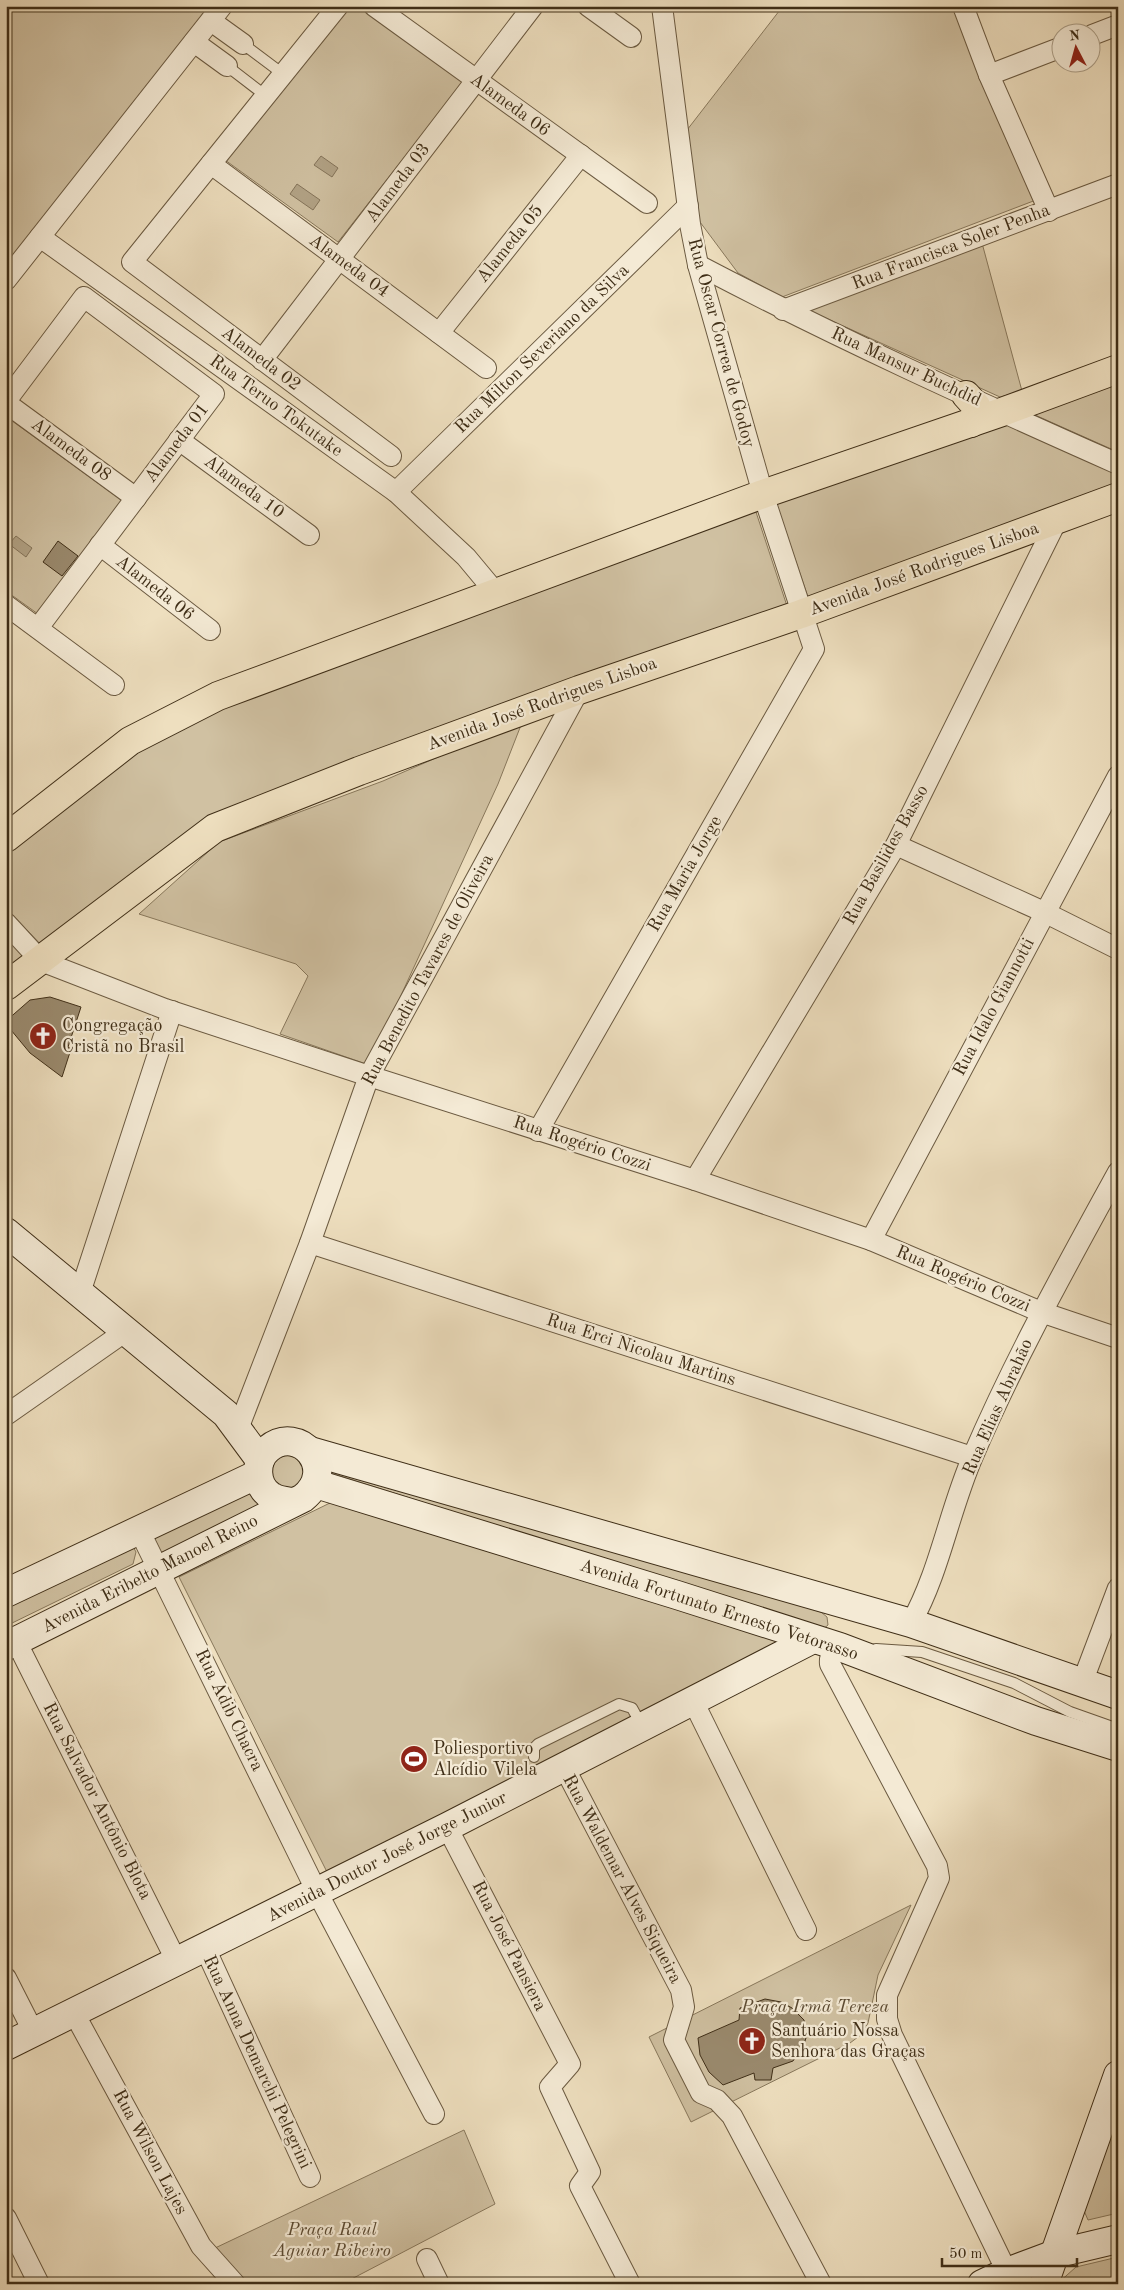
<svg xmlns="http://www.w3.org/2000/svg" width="1124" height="2290" font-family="'Old Standard TT',serif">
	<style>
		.green { fill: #d0c1a2; stroke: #88785c }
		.water { fill: #b2a386; stroke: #84745a }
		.building { fill: #9a8a6e; stroke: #3f2e17 }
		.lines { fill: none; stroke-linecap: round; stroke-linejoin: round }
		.lane-casing { stroke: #6b5a41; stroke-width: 12 }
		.street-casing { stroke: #6b5a41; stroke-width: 22 }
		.secondary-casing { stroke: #3f2e17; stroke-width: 30 }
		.primary-casing { stroke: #3f2e17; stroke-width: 30 }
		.lane { stroke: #f4ead5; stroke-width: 10 }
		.street { stroke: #f4ead5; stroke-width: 20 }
		.secondary { stroke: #f4ead5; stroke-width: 28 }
		.primary { stroke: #eedfbf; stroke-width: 28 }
		.labels { text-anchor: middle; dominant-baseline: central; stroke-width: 4.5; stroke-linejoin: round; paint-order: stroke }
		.street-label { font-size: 18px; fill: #3f2e17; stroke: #f4ead5 }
		.poi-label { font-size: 18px; fill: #3f2e17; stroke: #f4ead5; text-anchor: start }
		.park-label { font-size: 18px; font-style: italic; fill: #5c4b33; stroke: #f4ead5 }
	</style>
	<rect width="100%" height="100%" fill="#eedfbf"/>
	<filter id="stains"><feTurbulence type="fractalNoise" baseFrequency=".004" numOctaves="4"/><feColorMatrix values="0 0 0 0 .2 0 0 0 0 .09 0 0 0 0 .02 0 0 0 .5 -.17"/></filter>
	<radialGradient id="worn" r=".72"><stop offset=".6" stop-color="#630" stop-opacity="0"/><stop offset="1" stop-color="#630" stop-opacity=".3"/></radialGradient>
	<g class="green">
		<path d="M6,6H210L6,265Z"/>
		<path d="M348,6H363L464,81L338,242L225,160Z"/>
		<path d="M783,6H957L1036,200L782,297L738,273L697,218L687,130Z"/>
		<path d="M982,243L1022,391L1000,397L808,310Z"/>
		<path d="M1118,377V452L1026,411Z"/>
		<path d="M8,418L124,502L38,614L6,591V421Z"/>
		<path d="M1005,422L1118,472V488L810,603L775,500Z"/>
		<path d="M754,506L788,609L213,823L45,949L6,908V845L134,746L221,702Z"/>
		<path d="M523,720L498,784L369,1065L280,1034L308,976L296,964L139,914L219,842L383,781Z"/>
		<path d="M6,937L27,960L6,975Z"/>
		<path d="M297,1448L311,1482L281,1495L264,1465Z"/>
		<path d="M330,1458L821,1612L827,1617L828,1625L822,1630L319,1469Z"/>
		<path d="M250,1493L264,1512L160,1556L151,1537Z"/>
		<path d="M336,1500L787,1642L329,1876L179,1577Z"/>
		<path d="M131,1543L136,1552L133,1564L6,1626V1598Z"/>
		<path d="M911,1905L878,1975L868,2023L862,2034L850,2043L691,2122L649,2037Z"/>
		<path d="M1118,2106V2213L1088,2220L1082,2206Z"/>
		<path d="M464,2130L495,2204L342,2284H247L213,2249Z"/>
		<path d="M1118,2257V2284H1057L1076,2267Z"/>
	</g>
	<g class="water">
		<path d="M321,156L338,168L332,177L314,165Z"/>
		<path d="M297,184L320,200L313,210L290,194Z"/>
		<path d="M16,536L32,548L26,557L9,544Z"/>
	</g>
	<g class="building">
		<path d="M58,541L78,556L62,576L43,562Z"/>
		<path d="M50,997L81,1007L68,1047L71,1049L62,1077L30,1053L6,1024V1021L30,1000Z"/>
		<path d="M765,1999L781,2002L792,2008L804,2020L806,2038L804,2044L793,2061L773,2068L771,2080H755L754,2073L723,2085L709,2072L700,2055L698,2038L739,2020L740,2008Z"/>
	</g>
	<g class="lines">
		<g class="lane-casing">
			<g id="lane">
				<path d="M243,44L283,74"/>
				<path d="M227,66L266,96"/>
				<path d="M876,1649L922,1652L1014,1683L1070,1712L1118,1729"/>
				<path d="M534,1757V1748L538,1744L619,1704L632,1708L642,1726"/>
			</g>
		</g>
		<g class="street-casing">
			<g id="street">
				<path d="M338,6L132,262L391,456"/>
				<path d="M374,6L647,203"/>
				<path d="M588,6L631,37"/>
				<path d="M963,6L989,75L1049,211"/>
				<path d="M211,21L243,44"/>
				<path d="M1092,35L1118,25"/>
				<path d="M194,42L227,66"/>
				<path d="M989,75L1062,47"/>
				<path d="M211,164L486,368"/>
				<path d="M40,237L396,492L466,557L496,593"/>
				<path d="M698,265C835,337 976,401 1118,464"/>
				<path d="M6,280L222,6"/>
				<path d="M783,310L1118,184"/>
				<path d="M439,333L581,155"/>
				<path d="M262,360L533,6"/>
				<path d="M6,401L84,297L214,394L38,628"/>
				<path d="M6,403L136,498"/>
				<path d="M179,440L309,535"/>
				<path d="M396,492L688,206"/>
				<path d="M100,545L210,630"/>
				<path d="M6,605L114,685"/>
				<path d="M896,845L1044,912L1118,949"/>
				<path d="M6,923L41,961L165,1009L369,1076L695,1180L871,1240L1041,1312L1118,1338"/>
				<path d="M538,1131L814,649L763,494L698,265L690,224L662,6"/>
				<path d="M695,1180L896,845L1057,520"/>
				<path d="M871,1240L1118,776"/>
				<path d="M310,1243L972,1457"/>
				<path d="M80,1293L172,1011"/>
				<path d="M6,1415L126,1331"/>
				<path d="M238,1429L310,1243L369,1076L579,690"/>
				<path d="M139,1530L317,1892L434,2114"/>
				<path d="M911,1623C940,1571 949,1511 973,1456C1015,1358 1067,1265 1118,1172"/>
				<path d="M16,1641L177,1962"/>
				<path d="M840,1647C833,1652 829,1655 830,1664L937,1866L939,1878L887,1995V2019L892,2035L1007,2272"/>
				<path d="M1082,1683L1118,1588"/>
				<path d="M693,1701L806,1930"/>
				<path d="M564,1767L681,1990L684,2007L674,2040L701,2093L717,2100L732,2116L821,2284"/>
				<path d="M447,1827L570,2064L550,2087L590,2172L580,2186L630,2284"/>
				<path d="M205,1948L310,2177"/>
				<path d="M6,1978L34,2033"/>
				<path d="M74,2013L201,2246L235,2284"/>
				<path d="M6,2218L39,2284"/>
				<path d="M427,2259L439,2284"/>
			</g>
		</g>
		<g class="secondary-casing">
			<g id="secondary">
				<path d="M6,1232L226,1414L260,1460"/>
				<path d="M310,1451L911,1623L1118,1695"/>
				<path d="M316,1484L677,1595L840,1647L1036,1721L1118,1747"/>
				<path d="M6,1593L258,1474"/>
				<path d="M6,1646L303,1498C339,1469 299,1423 268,1449C254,1461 255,1486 271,1496C278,1501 285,1501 293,1502"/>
				<path d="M6,2046L447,1827L813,1639"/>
				<path d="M982,2284L1007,2272L1055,2254L1118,2239"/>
				<path d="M1044,2284L1118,2075"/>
			</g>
		</g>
		<g class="primary-casing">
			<g id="primary">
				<path d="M966,395L976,406V414L971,423"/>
				<path d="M6,838L130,741L218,696L763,494L1002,412L1118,369"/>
				<path d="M6,986L215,828L359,771L579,690L801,614L1118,497"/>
			</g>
		</g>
		<use href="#lane" class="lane"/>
		<use href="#street" class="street"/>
		<use href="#secondary" class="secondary"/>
		<use href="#primary" class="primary"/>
	</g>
	<defs>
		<g id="church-disc" transform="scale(1.4375)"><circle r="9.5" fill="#8f2418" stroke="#f4ead5"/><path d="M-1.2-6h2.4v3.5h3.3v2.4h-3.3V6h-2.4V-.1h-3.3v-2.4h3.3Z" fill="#fff"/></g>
		<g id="stadium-disc" transform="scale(1.4375)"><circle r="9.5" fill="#8f2418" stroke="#f4ead5"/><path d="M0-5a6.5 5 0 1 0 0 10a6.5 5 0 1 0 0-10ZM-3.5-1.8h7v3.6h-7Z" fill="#fff"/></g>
	</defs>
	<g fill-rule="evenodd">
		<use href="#church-disc" x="43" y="1036"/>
		<use href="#stadium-disc" x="414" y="1759"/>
		<use href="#church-disc" x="752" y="2041"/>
	</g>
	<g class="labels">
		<g class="street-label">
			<text transform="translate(510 105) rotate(36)">Alameda 06</text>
			<text transform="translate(398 183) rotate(-53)">Alameda 03</text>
			<text transform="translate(510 244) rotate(-51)">Alameda 05</text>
			<text transform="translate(951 247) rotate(-21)">Rua Francisca Soler Penha</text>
			<text transform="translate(349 266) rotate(36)">Alameda 04</text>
			<text transform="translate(721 343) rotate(75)">Rua Oscar Correa de Godoy</text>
			<text transform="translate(542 349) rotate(-44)">Rua Milton Severiano da Silva</text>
			<text transform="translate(261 359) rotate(37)">Alameda 02</text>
			<text transform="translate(906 367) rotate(25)">Rua Mansur Buchdid</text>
			<text transform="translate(276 406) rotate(36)">Rua Teruo Tokutake</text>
			<text transform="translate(177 443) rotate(-53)">Alameda 01</text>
			<text transform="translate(71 450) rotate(36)">Alameda 08</text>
			<text transform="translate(244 487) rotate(36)">Alameda 10</text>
			<text transform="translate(924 569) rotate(-20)">Avenida José Rodrigues Lisboa</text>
			<text transform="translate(155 588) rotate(38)">Alameda 06</text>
			<text transform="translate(542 704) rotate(-20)">Avenida José Rodrigues Lisboa</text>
			<text transform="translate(886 855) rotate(-61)">Rua Basilides Basso</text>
			<text transform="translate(685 874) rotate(-60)">Rua Maria Jorge</text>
			<text transform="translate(428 970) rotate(-62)">Rua Benedito Tavares de Oliveira</text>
			<text transform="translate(994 1007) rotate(-62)">Rua Idalo Giannotti</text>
			<text transform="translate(582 1144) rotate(18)">Rua Rogério Cozzi</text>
			<text transform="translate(963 1279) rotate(23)">Rua Rogério Cozzi</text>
			<text transform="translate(641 1350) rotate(18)">Rua Erci Nicolau Martins</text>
			<text transform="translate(998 1407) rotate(-66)">Rua Elias Abrahão</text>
			<text transform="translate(150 1574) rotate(-27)">Avenida Eribelto Manoel Reino</text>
			<text transform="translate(719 1610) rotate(18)">Avenida Fortunato Ernesto Vetorasso</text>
			<text transform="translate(229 1710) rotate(64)">Rua Adib Chacra</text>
			<text transform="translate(97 1801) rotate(63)">Rua Salvador Antônio Blota</text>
			<text transform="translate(387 1857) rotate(-27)">Avenida Doutor José Jorge Junior</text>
			<text transform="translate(622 1879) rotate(62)">Rua Waldemar Alves Siqueira</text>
			<text transform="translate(509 1946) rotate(63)">Rua José Pansiera</text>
			<text transform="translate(257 2062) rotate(65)">Rua Anna Demarchi Pelegrini</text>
			<text transform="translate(150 2152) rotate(62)">Rua Wilson Lajes</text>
		</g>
		<g class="poi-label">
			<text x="62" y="1026">Congregação<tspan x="62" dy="21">Cristã no Brasil</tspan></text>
			<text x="433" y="1749">Poliesportivo<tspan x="433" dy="21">Alcídio Vilela</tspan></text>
			<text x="771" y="2031">Santuário Nossa<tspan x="771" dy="21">Senhora das Graças</tspan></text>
		</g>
		<g class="park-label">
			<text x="815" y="2007">Praça Irmã Tereza</text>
			<text x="332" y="2230">Praça Raul<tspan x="332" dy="21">Aguiar Ribeiro</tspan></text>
		</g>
	</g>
	<rect width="1124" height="2290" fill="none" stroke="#eedfbf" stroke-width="25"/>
	<rect x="8" y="8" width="1109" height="2275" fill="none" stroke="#3f2e17" stroke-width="2.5"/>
	<rect x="12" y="12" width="1099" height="2265" fill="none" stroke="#3f2e17"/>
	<g transform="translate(1076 48) rotate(354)"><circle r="24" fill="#f4ead5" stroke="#ac9f89"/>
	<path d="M0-4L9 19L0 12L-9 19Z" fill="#8f2418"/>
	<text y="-8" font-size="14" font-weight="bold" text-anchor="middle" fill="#3f2e17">N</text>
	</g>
	<path d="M942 2258v8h135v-8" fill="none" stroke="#3f2e17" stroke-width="2.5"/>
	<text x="949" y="2258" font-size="15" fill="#3f2e17" stroke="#f4ead5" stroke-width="4" paint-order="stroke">50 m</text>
	<rect width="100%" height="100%" filter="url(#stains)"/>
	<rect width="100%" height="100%" fill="url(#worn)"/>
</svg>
